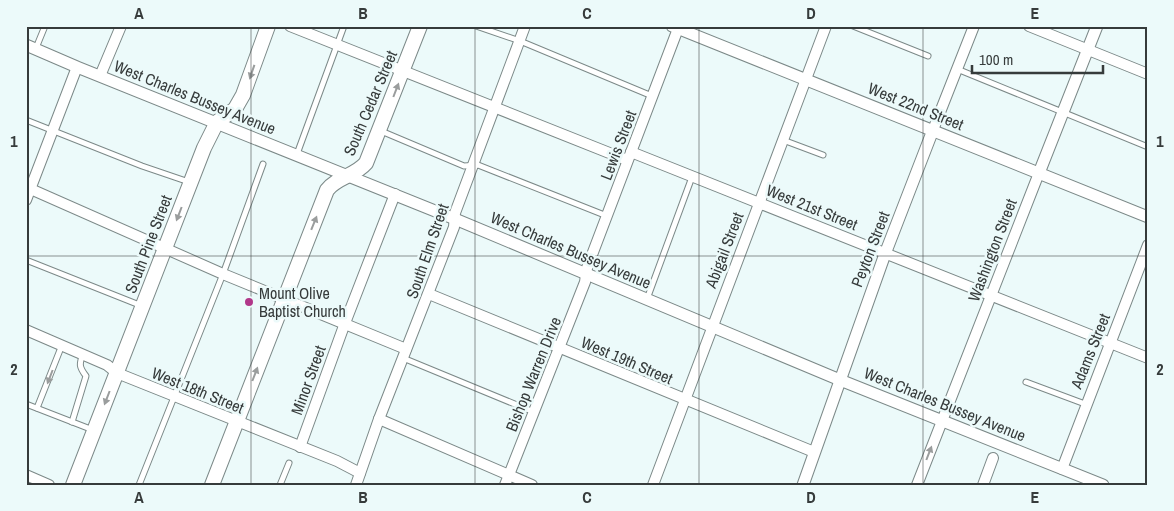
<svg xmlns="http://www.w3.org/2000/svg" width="1174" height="511" font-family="'Archivo Narrow',sans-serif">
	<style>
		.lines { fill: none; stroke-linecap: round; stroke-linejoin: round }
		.service-casing { stroke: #7c8988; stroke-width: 7 }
		.minor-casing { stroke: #7c8988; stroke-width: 12 }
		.tertiary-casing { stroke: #7c8988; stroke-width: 13 }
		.secondary-casing { stroke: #7c8988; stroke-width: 16 }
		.service { stroke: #fff; stroke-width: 5 }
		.minor { stroke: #fff; stroke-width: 10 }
		.tertiary { stroke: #fff; stroke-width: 11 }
		.secondary { stroke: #fff; stroke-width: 14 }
		.oneway { fill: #9a9d9d }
		.grid { fill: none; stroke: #363b3b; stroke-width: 1; stroke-opacity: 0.55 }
		.poi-dot { fill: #b1378a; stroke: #ecfafa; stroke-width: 2 }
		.labels { text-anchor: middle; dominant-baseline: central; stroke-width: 5; stroke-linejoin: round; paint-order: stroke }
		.street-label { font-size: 16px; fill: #363b3b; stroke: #ecfafa }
		.poi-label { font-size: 16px; fill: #363b3b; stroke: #ecfafa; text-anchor: start }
		.neatline { fill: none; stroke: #363b3b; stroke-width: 2 }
		.grid-label { font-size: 16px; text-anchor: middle; font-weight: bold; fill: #363b3b }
	</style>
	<rect width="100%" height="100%" fill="#ecfafa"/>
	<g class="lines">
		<g class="service-casing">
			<g id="service">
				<path d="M476,26L520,41L652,96"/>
				<path d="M853,26L928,56"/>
				<path d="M36,48L45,26"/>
				<path d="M957,69L1148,147"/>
				<path d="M26,120L142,166L189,182"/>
				<path d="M381,131L464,166L478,165L607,216"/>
				<path d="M783,140L823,155"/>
				<path d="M297,154L344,26"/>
				<path d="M26,260L142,306"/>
				<path d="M647,299L692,177"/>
				<path d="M403,358L534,412"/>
				<path d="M1026,382L1085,404"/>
				<path d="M26,404L93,430"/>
				<path d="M37,408L62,345"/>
				<path d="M72,422L86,376C79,367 79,364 83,354"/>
				<path d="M139,485L223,274L263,164"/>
				<path d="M280,485L289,463"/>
			</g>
		</g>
		<g class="minor-casing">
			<g id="minor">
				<path d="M290,26L627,160"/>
				<path d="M1029,26L1148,74"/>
				<path d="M100,76L121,26"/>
				<path d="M933,130L974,26"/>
				<path d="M631,152L1148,358"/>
				<path d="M26,187L223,274L406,349"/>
				<path d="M26,200L77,67"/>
				<path d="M429,294L814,452"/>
				<path d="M26,330L107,365L117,373L337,461L360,473"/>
				<path d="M379,419L532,485"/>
				<path d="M300,447L345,323L395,194"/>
				<path d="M1062,469L1148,245"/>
				<path d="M26,475L49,485"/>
				<path d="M356,485L379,419L454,227L455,213L525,26"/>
				<path d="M505,485L585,282L587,268L679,26"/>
				<path d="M653,485L826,26"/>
				<path d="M917,485L1039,173"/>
				<path d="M983,485L993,458"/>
			</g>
		</g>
		<g class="tertiary-casing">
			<g id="tertiary">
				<path d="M672,26L1148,217"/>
				<path d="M26,45L77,67L455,219L840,380L1103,485"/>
				<path d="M1039,173L1097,26"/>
				<path d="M803,485L885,254L933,130"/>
			</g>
		</g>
		<g class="secondary-casing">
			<g id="secondary">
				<path d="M73,485L204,148L217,122L235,109L243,95L268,26"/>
				<path d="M212,485L327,190C337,177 355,176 366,163L420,26"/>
			</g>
		</g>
		<use href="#service" class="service"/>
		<use href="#minor" class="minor"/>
		<use href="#tertiary" class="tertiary"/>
		<use href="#secondary" class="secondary"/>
	</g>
	<defs><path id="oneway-solid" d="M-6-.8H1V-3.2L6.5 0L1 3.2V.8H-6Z" transform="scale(1.25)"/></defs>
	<g class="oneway">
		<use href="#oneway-solid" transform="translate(252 72) rotate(109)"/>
		<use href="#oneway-solid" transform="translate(396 90) rotate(-69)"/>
		<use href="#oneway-solid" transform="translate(179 214) rotate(111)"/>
		<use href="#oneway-solid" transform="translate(314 223) rotate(-68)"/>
		<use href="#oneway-solid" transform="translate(255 374) rotate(-69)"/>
		<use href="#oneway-solid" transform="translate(50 377) rotate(111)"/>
		<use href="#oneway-solid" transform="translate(107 398) rotate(111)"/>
		<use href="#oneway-solid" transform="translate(929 453) rotate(-69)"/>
	</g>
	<path class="grid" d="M251,26V485M475,26V485M699,26V485M923,26V485M26,256H1148"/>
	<circle class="poi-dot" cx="249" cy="302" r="5"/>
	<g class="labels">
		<g class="street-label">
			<text transform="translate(195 97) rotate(22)">West Charles Bussey Avenue</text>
			<text transform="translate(370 103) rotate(-67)">South Cedar Street</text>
			<text transform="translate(916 106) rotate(22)">West 22nd Street</text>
			<text transform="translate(618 145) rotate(-69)">Lewis Street</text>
			<text transform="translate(812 207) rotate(22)">West 21st Street</text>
			<text transform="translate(148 244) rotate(-69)">South Pine Street</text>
			<text transform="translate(870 249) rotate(-69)">Peyton Street</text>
			<text transform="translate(571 250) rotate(23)">West Charles Bussey Avenue</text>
			<text transform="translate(724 250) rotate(-69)">Abigail Street</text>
			<text transform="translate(992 250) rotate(-69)">Washington Street</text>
			<text transform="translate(427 251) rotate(-71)">South Elm Street</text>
			<text transform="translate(1090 351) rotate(-68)">Adams Street</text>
			<text transform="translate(627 360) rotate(23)">West 19th Street</text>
			<text transform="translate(533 374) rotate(-68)">Bishop Warren Drive</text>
			<text transform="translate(308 380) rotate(-70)">Minor Street</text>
			<text transform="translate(198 390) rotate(22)">West 18th Street</text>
			<text transform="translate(945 404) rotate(22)">West Charles Bussey Avenue</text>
		</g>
		<g class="poi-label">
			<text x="259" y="293">Mount Olive<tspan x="259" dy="18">Baptist Church</tspan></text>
		</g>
	</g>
	<rect width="1174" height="511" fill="none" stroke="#ecfafa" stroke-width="55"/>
	<path d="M972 65v8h131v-8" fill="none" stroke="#363b3b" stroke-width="2.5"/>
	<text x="979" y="65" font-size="15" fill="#363b3b" stroke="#ecfafa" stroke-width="4" paint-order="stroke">100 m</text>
	<rect x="28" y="28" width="1118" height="456" class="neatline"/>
	<g class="grid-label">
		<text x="139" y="19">A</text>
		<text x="363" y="19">B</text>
		<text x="587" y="19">C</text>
		<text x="811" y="19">D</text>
		<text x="1035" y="19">E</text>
		<text x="14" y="147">1</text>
		<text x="1160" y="147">1</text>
		<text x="14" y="375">2</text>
		<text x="1160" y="375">2</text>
		<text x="139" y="503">A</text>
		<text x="363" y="503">B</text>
		<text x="587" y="503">C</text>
		<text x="811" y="503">D</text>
		<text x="1035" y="503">E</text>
	</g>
</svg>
